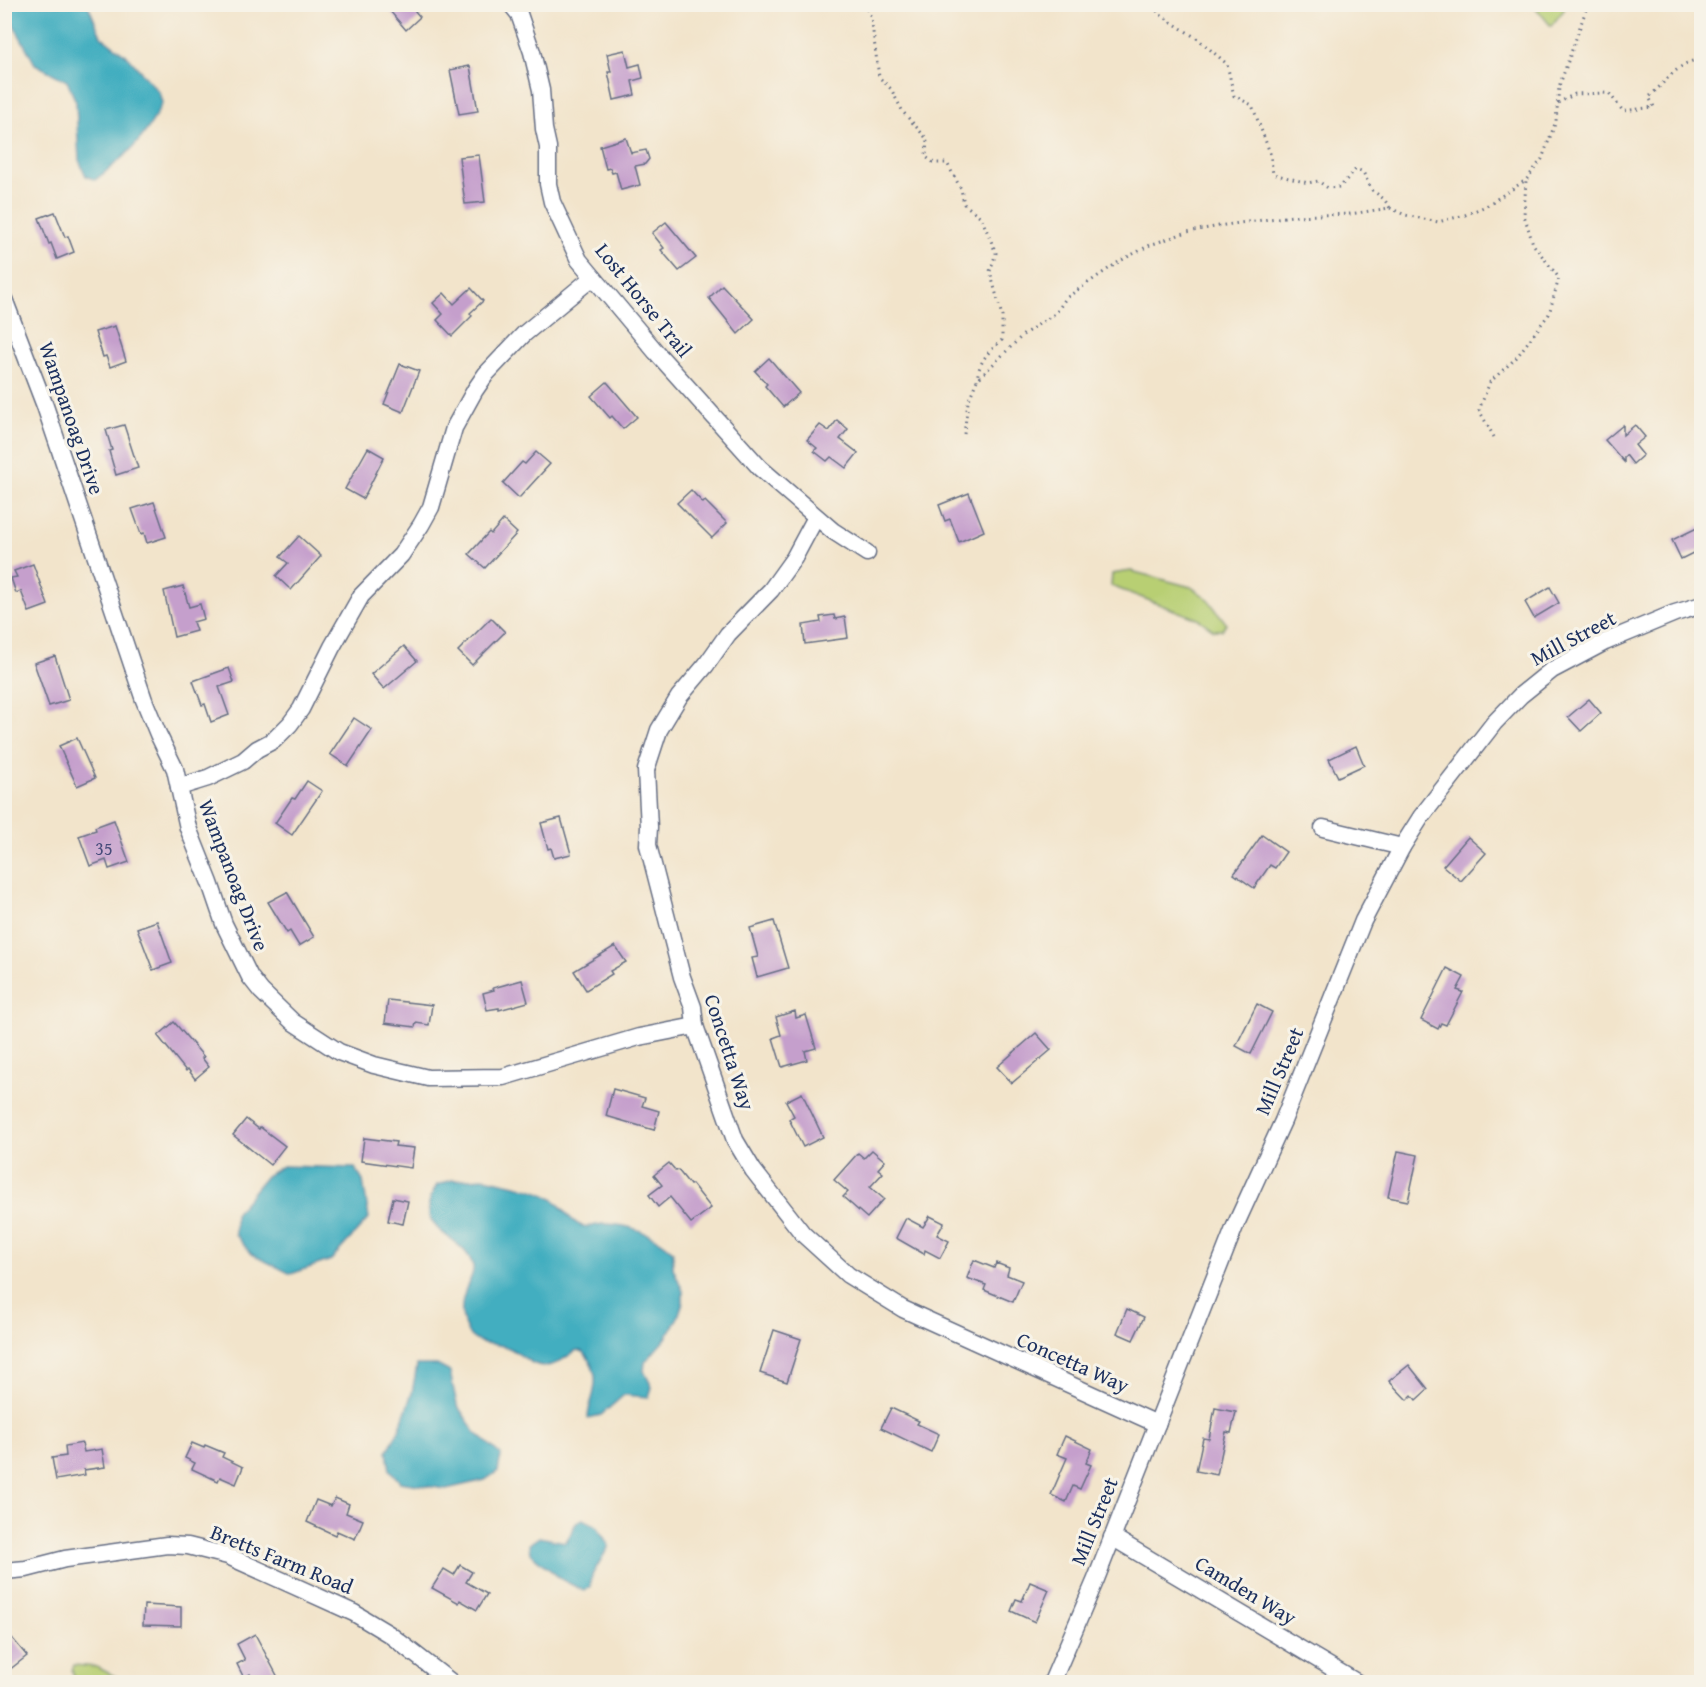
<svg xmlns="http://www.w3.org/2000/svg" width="1706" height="1687" font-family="'Gentium Book Plus',serif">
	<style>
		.green { fill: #b8cf73; stroke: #6a7f68; stroke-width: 1.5 }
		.water { fill: #42aec0; stroke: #2e6e8f; stroke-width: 1.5 }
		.building { fill: #c59fcc }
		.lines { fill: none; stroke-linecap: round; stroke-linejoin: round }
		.minor-casing { stroke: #666e84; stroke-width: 19 }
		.path { stroke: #666e84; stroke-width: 3; stroke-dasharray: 1.5 4.5; stroke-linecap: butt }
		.minor { stroke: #fff; stroke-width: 16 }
		.labels { text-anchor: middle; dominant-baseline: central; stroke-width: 6; stroke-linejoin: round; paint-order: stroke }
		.number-label { font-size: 18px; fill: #464b7a }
		.street-label { font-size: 21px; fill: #1b2f5e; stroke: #f7f3e8 }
	</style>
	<rect width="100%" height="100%" fill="#f7f3e8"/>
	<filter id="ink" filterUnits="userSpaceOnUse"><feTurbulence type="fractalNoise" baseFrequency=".0167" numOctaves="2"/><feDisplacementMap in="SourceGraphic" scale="12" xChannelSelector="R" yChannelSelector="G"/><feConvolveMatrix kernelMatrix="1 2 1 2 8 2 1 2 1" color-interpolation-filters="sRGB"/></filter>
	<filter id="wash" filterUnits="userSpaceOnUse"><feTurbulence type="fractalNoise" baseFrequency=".008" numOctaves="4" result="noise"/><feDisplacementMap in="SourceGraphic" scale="24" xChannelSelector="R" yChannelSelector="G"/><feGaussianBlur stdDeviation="1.35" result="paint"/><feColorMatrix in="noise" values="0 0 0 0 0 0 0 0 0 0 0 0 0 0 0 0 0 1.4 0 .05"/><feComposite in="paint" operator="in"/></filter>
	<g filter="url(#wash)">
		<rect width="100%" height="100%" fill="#f2e4cb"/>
		<g class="green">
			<path d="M1530,5H1565L1564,10L1551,26L1536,8Z"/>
			<path d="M1131,571L1191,587L1207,598L1226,623L1222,630H1214L1198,619L1111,586L1112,574Z"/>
			<path d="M74,1665L97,1667L126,1682H75L72,1670Z"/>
		</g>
		<g class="water">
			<path d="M5,4L88,5L101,36L127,56L159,92L162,103C146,139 126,156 95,180L86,176L79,160L76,102L67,81L35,64L10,18L5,15Z"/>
			<path d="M282,1166L355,1168L363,1181L369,1218L331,1260L291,1274L251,1254L235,1234V1214L266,1176Z"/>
			<path d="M485,1178C506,1183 532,1187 551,1198C563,1205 569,1222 582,1226C589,1228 598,1224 605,1224C631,1224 654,1235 673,1251V1268L683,1291V1302L678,1317L666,1338L645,1362L644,1371L652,1387L649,1397L624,1395L601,1415L588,1418C588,1411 590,1406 592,1399C598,1378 596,1370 584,1352L577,1350C567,1356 557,1366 545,1366C532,1367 520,1353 509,1348C499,1343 487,1345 478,1341C469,1338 464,1327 463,1319C461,1311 462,1300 465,1292C467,1283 475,1275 473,1266C465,1233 407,1233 437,1185L452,1180Z"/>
			<path d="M417,1365H437L450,1372L457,1405L475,1432L501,1455L498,1471L485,1480L446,1489L400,1482L390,1470L387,1452L399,1430L412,1393Z"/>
			<path d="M583,1519L597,1526L609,1546L592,1575L590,1587L584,1591L561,1579L530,1553L529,1544L539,1537L565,1542C573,1535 572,1522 583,1519Z"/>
		</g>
		<g id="blocks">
			<g class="building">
				<path d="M384,4H409L420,17L406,30Z"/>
				<path d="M625,50L629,67L640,64L643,78L632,81L635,95L614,100L608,72H611L607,54Z"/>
				<path d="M470,66L478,111L459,114L450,70Z"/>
				<path d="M626,138L631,153L646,150L649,159L645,164L635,166L640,185L621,190L616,172L612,173L610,168L606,169L600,146Z"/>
				<path d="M479,155L485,202L465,204L459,157Z"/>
				<path d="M55,212L65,237L68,236L74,252L57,259L51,243L49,244L39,218Z"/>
				<path d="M666,222L696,258L679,271L661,250L664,248L652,233Z"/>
				<path d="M722,285L754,319L738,334L709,298Z"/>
				<path d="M471,288L483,301L470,313L472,316L452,336L437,320L443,314L433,303L444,293L454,304Z"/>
				<path d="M115,326L126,361L110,367L106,356L103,357L95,332Z"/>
				<path d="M769,358L799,393L783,407L765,386L767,384L755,371Z"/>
				<path d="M400,364L419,371L403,412L384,404Z"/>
				<path d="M607,382L637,417L623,429L612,416L610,418L591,396Z"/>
				<path d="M837,420L848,429L840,439L858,453L846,468L831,457L827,461L814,451L817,448L807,440L820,425L829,431Z"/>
				<path d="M124,425L138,468L116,475L109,451L112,450L106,430Z"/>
				<path d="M1623,425V435L1635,425L1645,437L1635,445L1643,455L1633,464L1626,455L1624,457V462L1605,440Z"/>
				<path d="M368,448L384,457L363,499L345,489Z"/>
				<path d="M536,452L550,464L519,498L503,483L522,462L525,464Z"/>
				<path d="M691,490L703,503L705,501L727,523L712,538L677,503Z"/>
				<path d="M969,493L984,531L959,542L950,519L945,521L939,505Z"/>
				<path d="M154,502L166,537L147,543L144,533L141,534L132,509Z"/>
				<path d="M503,520L517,533L485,568L469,554L489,532L491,534Z"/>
				<path d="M1701,526V549L1681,559L1672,540Z"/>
				<path d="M299,536L321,556L291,590L276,576L288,563L280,557Z"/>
				<path d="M33,564L48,605L29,612L21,591L16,593L11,578L17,577L14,571Z"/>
				<path d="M183,586L189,607L200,604L204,619L193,622L196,631L174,637L164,591Z"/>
				<path d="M1550,587L1559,603L1534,618L1525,602Z"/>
				<path d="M834,615L835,619L845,617L848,638L805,644L803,625L821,622L820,617Z"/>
				<path d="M491,618L505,632L472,665L458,651Z"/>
				<path d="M404,646L417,661L384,689L371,674Z"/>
				<path d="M55,656L69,700L49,706L34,663Z"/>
				<path d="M229,668L234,682L219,687L229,715L211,722L205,704L202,705L193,681Z"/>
				<path d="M1589,699L1601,713L1581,731L1568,717Z"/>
				<path d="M354,718L372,730L348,766L330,754Z"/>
				<path d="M77,738L95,778L77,786L59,746Z"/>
				<path d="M1356,746L1364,765L1338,777L1329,759Z"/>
				<path d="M307,781L322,791L292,835L275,823L292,798L295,799Z"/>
				<path d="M561,818L571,854L554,858L551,848L548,849L541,823Z"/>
				<path d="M114,820L129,862L109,869L106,860L90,866L79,836L96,830L95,827Z"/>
				<path d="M1262,835L1286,852L1275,868L1270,865L1254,888L1234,874Z"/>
				<path d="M1468,837L1486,853L1461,881L1443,866Z"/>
				<path d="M287,892L314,937L299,946L290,931L287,933L268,902Z"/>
				<path d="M157,921L172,963L153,970L137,928Z"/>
				<path d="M774,921L788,968L757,977L752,958L758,957L750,928Z"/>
				<path d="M615,946L626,962L610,971L612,974L586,990L574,971Z"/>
				<path d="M1447,968L1464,977L1457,990L1463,992L1446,1025L1441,1023L1438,1029L1421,1020Z"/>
				<path d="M522,980L528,1002L499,1010V1008L487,1010L483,993L494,990L493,988Z"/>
				<path d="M388,1000L432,1005L429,1025L416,1023L415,1027L385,1023Z"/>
				<path d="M1257,1004L1272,1012L1251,1054L1236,1046Z"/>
				<path d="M795,1011L796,1018L806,1015L816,1048L805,1051L807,1060L782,1067L773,1038L781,1035L776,1017Z"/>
				<path d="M174,1022L204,1057L202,1058L209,1067L195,1079L188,1069L186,1071L158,1036Z"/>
				<path d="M1036,1033L1051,1050L1012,1083L997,1067Z"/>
				<path d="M613,1089L645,1098L642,1106L659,1111L654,1130L606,1116Z"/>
				<path d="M802,1093L823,1137L803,1147L789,1119L794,1116L786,1101Z"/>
				<path d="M246,1119L259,1129L260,1127L285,1146L270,1165L233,1135Z"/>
				<path d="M364,1138L396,1142L395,1146L414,1148L411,1168L361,1161Z"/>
				<path d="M872,1150L885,1161L878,1169L883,1173L870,1187L884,1199L867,1218L843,1197L848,1192L834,1180L858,1153L864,1158Z"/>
				<path d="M1398,1151L1418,1155L1408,1201L1388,1197Z"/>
				<path d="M669,1163L676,1171L678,1170L690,1185L692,1184L711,1208L691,1223L670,1197L658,1207L649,1195L662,1185L654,1175Z"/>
				<path d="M393,1198L408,1201L403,1224L388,1221Z"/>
				<path d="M930,1216L944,1223L937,1235L949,1241L940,1258L925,1250L924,1254L896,1238L906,1218L923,1227Z"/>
				<path d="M974,1260L994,1268L996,1263L1009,1268L1007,1275L1022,1281L1013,1302L984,1290L986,1285L967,1278Z"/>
				<path d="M1127,1309L1144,1317L1133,1340L1117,1333Z"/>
				<path d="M774,1330L801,1339L787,1382L760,1373Z"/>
				<path d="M1409,1365L1428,1389L1416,1400L1412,1395L1407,1400L1389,1381Z"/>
				<path d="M891,1408L919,1421L917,1424L939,1434L931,1452L881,1428Z"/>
				<path d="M1215,1408L1236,1412L1231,1433L1226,1432L1217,1475L1196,1471L1203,1438L1209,1439Z"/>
				<path d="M1065,1436L1092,1449L1086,1463L1091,1465L1080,1489L1073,1486L1066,1502L1051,1495L1067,1458L1057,1454Z"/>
				<path d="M82,1443L84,1452L102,1449L105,1467L84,1470L85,1475L56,1480L52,1458L66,1456L65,1446Z"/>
				<path d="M192,1443L204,1448L205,1445L224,1453L222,1457L243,1467L236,1484L220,1477L218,1481L192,1469L195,1463L185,1458Z"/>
				<path d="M335,1498L349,1504L346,1513L363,1520L355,1539L337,1531L335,1535L307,1522L316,1500L331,1506Z"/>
				<path d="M460,1565L472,1572L466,1582L487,1594L477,1610L460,1600L459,1603L432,1588L444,1569L454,1575Z"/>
				<path d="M1030,1582L1049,1590L1035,1622L1011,1611L1016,1599L1022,1601Z"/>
				<path d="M144,1605L181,1607V1626L143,1625Z"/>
				<path d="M255,1634L281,1683H254L250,1674L244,1678L237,1664L245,1660L237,1644Z"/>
				<path d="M12,1638L27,1656L4,1674V1644Z"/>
			</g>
		</g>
	</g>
	<g filter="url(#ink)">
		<use href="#blocks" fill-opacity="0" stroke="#666e84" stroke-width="1.5"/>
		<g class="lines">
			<g class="minor-casing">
				<g id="minor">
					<path d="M511,4L519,14L532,52L541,90L544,129L548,147V184L552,202L579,260L656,352L760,468L833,531L867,553"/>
					<path d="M4,299L45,406L144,700L158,734L175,769L188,828L210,883L224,924L250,977L261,991L293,1022L339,1052L374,1065L428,1078L503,1077L639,1037L695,1026"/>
					<path d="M816,517L794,558L771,590L728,634L706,665L679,697L659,730L646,770L649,827L648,845L682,977L693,1007L695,1026L735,1140L753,1170L803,1234L848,1275L903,1309L1157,1424"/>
					<path d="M179,787L208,778L243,761L257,749L274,740L290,724L301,709L332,647L361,596L401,555L421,525L431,507L454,428L475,390L486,374L524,334L593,277"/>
					<path d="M1323,828L1402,847"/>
					<path d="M1112,1537L1356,1682"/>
					<path d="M4,1571L26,1569L65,1559L167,1545L188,1546L228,1556L354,1613L389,1634L451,1682"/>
					<path d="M1052,1682L1096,1579L1235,1226L1283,1121L1363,921L1402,847L1421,817L1494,723L1521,695L1552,670L1605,642L1675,613L1702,605"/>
				</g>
			</g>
			<g class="path">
				<path d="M864,4L871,17L879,77L891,89L903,112L927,139L926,157L934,163H947L961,189L964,204L981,217L996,253L990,271L1002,316V340C988,352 979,361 977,380"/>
				<path d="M1558,103L1575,94L1609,93L1623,111L1654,107L1649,97C1663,85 1681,58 1702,60"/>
				<path d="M1390,208L1405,215L1438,222L1465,215L1486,206L1526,180L1542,159L1556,121L1559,87L1588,4"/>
				<path d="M964,434L968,402L977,380L1024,334L1056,313L1066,298L1120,261L1150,245L1187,232L1225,225L1292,216L1350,214L1390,208L1384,199L1372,190L1363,172L1356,169L1340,187L1328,188L1318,181L1308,183L1273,174L1270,153L1252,105L1234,96L1227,64L1198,39L1162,16L1150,4"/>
				<path d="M1494,437L1479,410L1490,382L1516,358L1549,314L1559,278L1533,244L1524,215L1526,180"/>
			</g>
			<use href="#minor" class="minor"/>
		</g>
	</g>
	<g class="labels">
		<g class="number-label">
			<text x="104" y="848">35</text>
		</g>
		<g class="street-label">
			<text transform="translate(644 300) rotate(51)">Lost Horse Trail</text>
			<text transform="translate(72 418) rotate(71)">Wampanoag Drive</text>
			<text transform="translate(1573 638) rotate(-28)">Mill Street</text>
			<text transform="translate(234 875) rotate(69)">Wampanoag Drive</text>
			<text transform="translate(730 1052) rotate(72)">Concetta Way</text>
			<text transform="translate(1279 1071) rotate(-67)">Mill Street</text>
			<text transform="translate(1073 1362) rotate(24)">Concetta Way</text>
			<text transform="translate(1094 1521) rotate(-68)">Mill Street</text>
			<text transform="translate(282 1559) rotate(22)">Bretts Farm Road</text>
			<text transform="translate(1246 1590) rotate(31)">Camden Way</text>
		</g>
	</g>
	<rect width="1706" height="1687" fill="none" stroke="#f7f3e8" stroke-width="24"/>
</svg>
